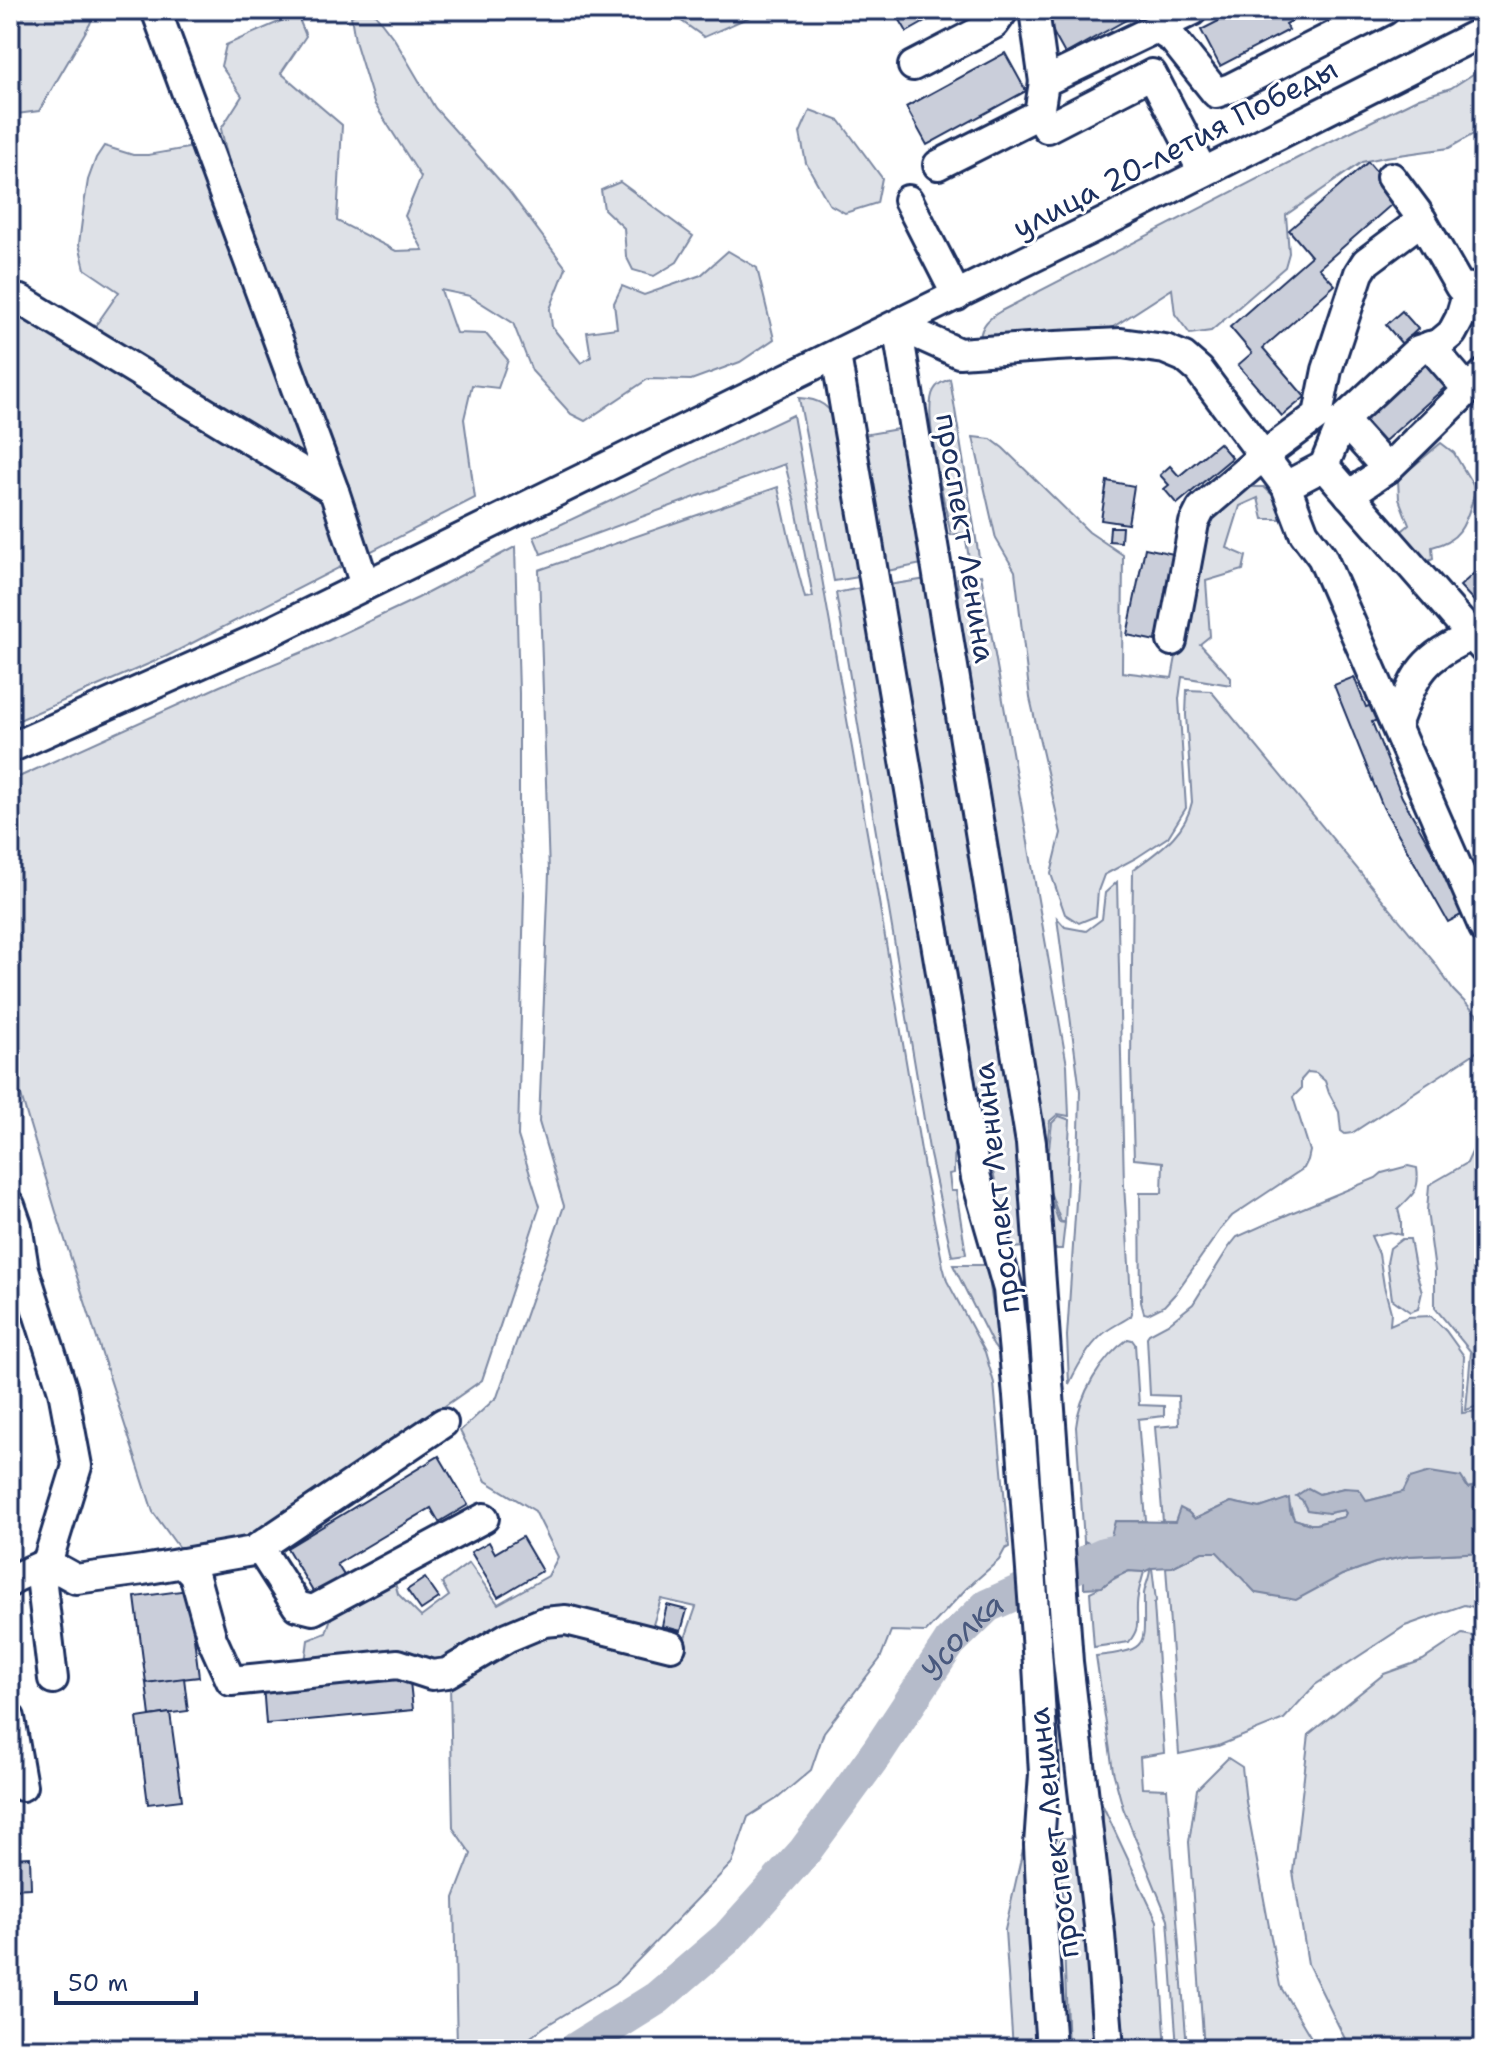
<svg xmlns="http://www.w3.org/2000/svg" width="1494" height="2059" font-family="'Shantell Sans',sans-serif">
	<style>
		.green { fill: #dee1e7; stroke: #7c88a2; stroke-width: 2 }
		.water { fill: #b5bbca; stroke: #77839f; stroke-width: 2 }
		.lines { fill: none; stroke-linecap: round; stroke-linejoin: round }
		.river { stroke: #b5bbca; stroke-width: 34 }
		.building { fill: #caceda; stroke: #1b2f5e; stroke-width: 2 }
		.minor-casing { stroke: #1b2f5e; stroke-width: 34 }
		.minor { stroke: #fff; stroke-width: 28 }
		.labels { text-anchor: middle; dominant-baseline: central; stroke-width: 6; stroke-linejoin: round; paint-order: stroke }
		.street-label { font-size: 30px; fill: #1b2f5e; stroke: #fff }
		.water-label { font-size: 32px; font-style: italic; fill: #49597e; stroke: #fff }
	</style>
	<rect width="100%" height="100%" fill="#fff"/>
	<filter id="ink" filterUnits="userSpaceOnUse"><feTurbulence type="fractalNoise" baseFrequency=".0125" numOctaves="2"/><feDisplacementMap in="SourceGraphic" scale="16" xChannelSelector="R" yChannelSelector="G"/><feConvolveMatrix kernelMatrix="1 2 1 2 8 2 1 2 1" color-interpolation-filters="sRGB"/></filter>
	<g filter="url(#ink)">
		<g class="green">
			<path d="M10,10H95L90,24L39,111L17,114L10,110Z"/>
			<path d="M366,10H372L395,40L435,108L508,190L566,268L550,309L552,327L581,363L591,357L587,332L617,328L614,303L622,286L644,295L701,275L728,251L757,268L774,339L740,362L691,380L648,379L585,421L571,414L532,371L513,323L470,296L441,290L456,333L486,334L508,360L498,388L472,385L464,419L475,498L167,656L10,724V320L32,315L73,333L96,325L119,292L85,269L79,244L84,205L88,180L96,158L104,146L133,155H148L199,146L234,184L221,129L242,96L221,66L226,45L297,14L306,36L281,73L342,125L337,221L396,251L423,250L405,216L421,177L374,103L355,41L351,16Z"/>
			<path d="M666,10H765L704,37Z"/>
			<path d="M1484,67V128L1449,148L1385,157L1362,162L1286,215L1289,253L1285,267L1211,331L1190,334L1175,314L1172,289L1113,327L1070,338L980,339C981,325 989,318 1001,311L1315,149L1419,98L1451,88Z"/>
			<path d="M810,110L840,121L882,178L877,203L845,213L829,204L806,163L800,133Z"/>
			<path d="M620,182L693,236L677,262L654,276L633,270L626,256L624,228L604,209L601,190Z"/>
			<path d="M950,379L979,557L969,559L965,533L951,535C946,507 921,411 934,390C938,383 943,382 950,379Z"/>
			<path d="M799,398C821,399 829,406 839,425L865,576L834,581Z"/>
			<path d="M793,415L874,872L925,1174L943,1266L947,1281L985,1352L994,1383L1009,1547L1005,1549L999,1560L966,1589L926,1632L891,1631L880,1659L824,1732L811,1770L778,1798L748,1817L732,1863L616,1983L544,2027L515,2049H457L454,1898L471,1854L453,1828L450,1684L540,1629L681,1650L696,1607L661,1599L651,1631L568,1610L442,1664L305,1663L308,1640L326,1633L333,1612L394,1579L398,1594L421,1617L449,1596L442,1583L469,1563L498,1604L548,1576L558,1557L535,1511L486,1481L460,1431L497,1397L564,1206L539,1122L549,873L539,570L778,487L789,537L805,598L813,597L795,503L785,464L541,554L534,537Z"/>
			<path d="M898,429L922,564L887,571L863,435Z"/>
			<path d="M973,437L991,439L1003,448L1089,532L1123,555L1122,672L1172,678L1189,588L1206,527L1222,503L1244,487H1264L1281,503L1280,519H1263L1258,498L1240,506L1227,548L1246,556L1243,570L1206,581L1210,636L1200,644L1231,678V685L1182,677L1179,699L1186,808L1168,837L1136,858L1104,875L1098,891L1096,916L1079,923L1065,914L1051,874L1061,833L1030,698L1015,571L996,539Z"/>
			<path d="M1441,443L1454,453L1476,490C1466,518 1465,540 1432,547L1433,559L1426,562L1397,535L1409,525L1399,499L1398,479Z"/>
			<path d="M515,547L519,693V824L524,894L518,1136L540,1206L482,1380L253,1540L184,1555L153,1512L56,1212L10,1059V781L220,686L310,649L418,598Z"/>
			<path d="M981,575L1067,1065L1069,1116L1058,1114L1050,1121L1046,1154V1186L1059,1222L1065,1223L1062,1249H1046L1000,874L963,644L957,578Z"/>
			<path d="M927,579L1010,1082L1025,1247L1011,1248L985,1138L952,941L888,585Z"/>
			<path d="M865,587L955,1116L954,1173L949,1174L951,1191H956L966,1254L952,1256L930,1155L836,593Z"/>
			<path d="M1187,690L1211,691L1434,962L1453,990L1484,1022V1047L1352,1133L1345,1134L1341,1131L1339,1112L1329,1093L1325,1081L1316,1073L1308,1072L1301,1080V1089L1293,1097L1310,1151L1308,1160L1304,1168L1232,1216L1220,1230L1175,1294L1164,1306L1148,1314L1144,1313L1141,1302L1140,1193H1162L1163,1162L1134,1159L1131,1063L1133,870C1158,851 1185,835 1192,802L1186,715Z"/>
			<path d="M1117,882L1124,1185L1132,1313L1131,1316C1124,1321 1115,1325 1108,1330C1090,1343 1078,1365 1069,1384L1067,1336L1078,1171L1080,1091L1057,918L1065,927L1086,931L1102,919L1105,893Z"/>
			<path d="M1059,1116L1070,1120L1065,1222H1061L1048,1186L1046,1173L1052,1123Z"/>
			<path d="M1484,1126V1404L1466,1410L1471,1352L1435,1308V1271L1427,1211L1429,1185L1467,1163Z"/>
			<path d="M1408,1166L1417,1168C1420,1190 1414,1194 1398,1209L1401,1221V1235L1390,1232L1371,1236L1379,1254L1384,1286L1391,1312L1390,1325L1408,1317L1431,1316L1446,1331L1464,1356L1462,1413L1484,1410V1484L1468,1488L1403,1492L1367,1501L1344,1488L1319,1494L1328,1513L1344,1510L1346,1513L1344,1517L1316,1524H1310L1294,1519L1288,1499L1260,1508L1231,1502L1195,1519L1188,1512L1175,1522H1163L1155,1427L1179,1425L1178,1396L1150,1395L1147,1337L1149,1334L1168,1324L1193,1304L1229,1247L1237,1237L1291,1213L1376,1178L1382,1173Z"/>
			<path d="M1402,1239H1410L1415,1267L1422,1292L1418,1309L1410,1312L1392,1299L1387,1263L1390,1248Z"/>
			<path d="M953,1265H987L1000,1355L993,1345Z"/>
			<path d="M1128,1339L1132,1340L1135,1344L1139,1405L1164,1406V1416L1138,1419L1146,1521H1116L1109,1543L1094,1546L1084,1541L1076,1427C1079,1395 1101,1358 1128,1339Z"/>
			<path d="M1202,1552H1217L1342,1575L1375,1563L1408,1556L1484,1552V1609L1464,1605L1405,1626L1315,1685L1284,1719L1218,1746L1179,1754L1166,1567H1172Z"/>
			<path d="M1152,1568L1156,1601L1154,1604L1164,1753L1140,1757L1142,1788L1167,1789L1187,2049H1177L1168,1919L1123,1808L1113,1771L1096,1656C1153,1650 1143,1644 1144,1594C1145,1585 1150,1578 1150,1569Z"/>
			<path d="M1129,1571L1144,1572C1141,1583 1137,1594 1137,1605C1136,1622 1141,1627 1129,1642L1094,1647L1090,1592C1104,1586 1115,1577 1129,1571Z"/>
			<path d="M1462,1634L1484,1638V2049H1350L1308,1964L1293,1872L1309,1734L1384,1674L1423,1660Z"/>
			<path d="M1228,1758L1242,1767L1246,1802L1280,1986L1318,2049H1204L1189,1842L1197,1789Z"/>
			<path d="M1103,1806L1157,1921L1166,2049H1125L1103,1832Z"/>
			<path d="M1028,1827L1041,2049H1013L1005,1930Z"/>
			<path d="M1078,1837L1099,2049H1068L1060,1839Z"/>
		</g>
		<path class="water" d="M1430,1472L1461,1477L1468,1488L1484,1484V1552L1408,1556L1375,1563L1342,1575L1296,1600L1256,1593L1217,1552H1202L1172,1567L1152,1568L1144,1572L1129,1571L1115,1577L1102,1587L1084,1588V1541L1094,1546L1109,1543L1115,1521L1175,1522L1180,1508L1188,1512L1195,1519L1231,1502L1260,1508L1289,1498L1290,1511L1294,1519L1310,1524H1316L1344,1517L1346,1513L1344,1510L1328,1513L1307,1510L1302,1500L1296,1496L1308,1488L1319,1494L1344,1488L1359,1489L1367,1501L1403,1492L1410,1478Z"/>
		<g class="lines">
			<path class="river" id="s1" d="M576,2049L657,1998L727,1938L805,1851L878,1751L950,1642L987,1606L1104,1554L1128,1549"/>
		</g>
		<g class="building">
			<path d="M894,10H946L907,32Z"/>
			<path d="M1054,10H1144L1065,54L1044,16Z"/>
			<path d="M1240,10H1312L1286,24L1289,30L1220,66L1201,30Z"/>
			<path d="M1005,53L1026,91L927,145L906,107Z"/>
			<path d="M1368,162L1399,198L1319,268L1335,285L1263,348L1305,397L1282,416L1238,365L1252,353L1230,327L1311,256L1289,230Z"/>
			<path d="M1402,311L1418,329L1402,344L1386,325Z"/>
			<path d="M1424,355L1450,383L1377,448L1352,420Z"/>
			<path d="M1219,443L1232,458L1177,504L1164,489L1169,485L1160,475L1170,466L1179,476Z"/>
			<path d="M1107,481L1134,486L1128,524L1101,520Z"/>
			<path d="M1110,527H1122L1121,542L1109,541Z"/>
			<path d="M1145,548L1183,556L1165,643L1127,635Z"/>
			<path d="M1484,564V612L1460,586Z"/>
			<path d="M1354,677L1366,707L1379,703L1385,717L1372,722L1402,797L1467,912L1448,922L1383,807L1334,685Z"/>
			<path d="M439,1456L468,1505L439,1522L431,1508L337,1564L345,1577L315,1595L287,1548Z"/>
			<path d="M522,1537L542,1571L498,1597L471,1552L489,1542L495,1553Z"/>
			<path d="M425,1578L439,1598L421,1610L407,1590Z"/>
			<path d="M188,1590L199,1677L146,1683L135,1597Z"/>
			<path d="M667,1605L687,1610L681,1631L662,1626Z"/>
			<path d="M409,1672L413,1710L266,1724L263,1685Z"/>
			<path d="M184,1678L188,1711L150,1716L146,1683Z"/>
			<path d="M170,1713L182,1800L148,1804L137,1718Z"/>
			<path d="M30,1857L31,1888L10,1889V1858Z"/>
		</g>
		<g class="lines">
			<g class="minor-casing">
				<g id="minor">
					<path d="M156,10L334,491L365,585"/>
					<path d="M1034,10L1044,82"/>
					<path d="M1157,29L1173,39L1216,93L1231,88L1385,10"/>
					<path d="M913,66L994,24L1004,10"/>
					<path d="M1039,114L1047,128L1152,74L1203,172"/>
					<path d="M938,165L1039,114L1044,82L1192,11"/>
					<path d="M1391,177L1417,212L1460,287L1484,289"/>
					<path d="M908,200L957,296"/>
					<path d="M21,300L334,491"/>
					<path d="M897,325L1031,1143L1068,1662L1100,1934L1109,2049"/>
					<path d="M897,325L959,353L1056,346L1121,343L1165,349L1184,357L1199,370L1286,486L1304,533L1322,557L1484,928"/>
					<path d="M1430,346L1468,390"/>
					<path d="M836,355L976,1178L1008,1289L1018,1396L1038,1664L1044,1774L1039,1845L1043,1934L1051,2049"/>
					<path d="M1343,420L1387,469"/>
					<path d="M1324,466L1484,649"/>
					<path d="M1286,486L1324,466L1343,420L1418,350L1440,343L1452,333L1460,318L1469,288"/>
					<path d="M1349,495L1387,469L1484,374"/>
					<path d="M1172,641L1194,523L1201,509L1263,456L1318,415L1327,370L1359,273L1366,262L1422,220"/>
					<path d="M1396,725C1416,674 1419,659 1472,636"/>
					<path d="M10,748L256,639L1103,223L1484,31"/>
					<path d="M10,1205L17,1225L24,1269L63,1391L77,1466L47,1563L76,1579L143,1570L253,1551L443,1423"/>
					<path d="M259,1547L297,1606L313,1610L484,1518"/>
					<path d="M47,1563L42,1585L53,1679"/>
					<path d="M183,1563L194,1574L212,1639L231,1681L398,1664L432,1675L447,1673L508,1637L544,1622L566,1620L671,1646"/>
					<path d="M10,1582L12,1579L47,1563"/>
					<path d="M10,1718L22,1786"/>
				</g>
			</g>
			<use href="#minor" class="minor"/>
		</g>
	</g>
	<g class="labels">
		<g class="street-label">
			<text transform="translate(1175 148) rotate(-27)">улица 20-летия Победы</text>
			<text transform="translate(966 538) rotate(81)">проспект Ленина</text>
			<text transform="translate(996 1188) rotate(-96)">проспект Ленина</text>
			<text transform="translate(1053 1833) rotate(-97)">проспект Ленина</text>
		</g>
		<g class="water-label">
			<text stroke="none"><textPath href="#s1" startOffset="572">Усолка</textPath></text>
		</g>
	</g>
	<rect width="1494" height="2059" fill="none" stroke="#fff" stroke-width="40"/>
	<rect x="20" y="20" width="1454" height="2019" fill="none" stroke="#1b2f5e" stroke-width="3" filter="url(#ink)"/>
	<path d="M56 1991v12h140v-12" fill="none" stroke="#1b2f5e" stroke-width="4"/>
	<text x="68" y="1991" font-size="24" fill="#1b2f5e" stroke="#ffffff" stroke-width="6" paint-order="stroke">50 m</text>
</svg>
